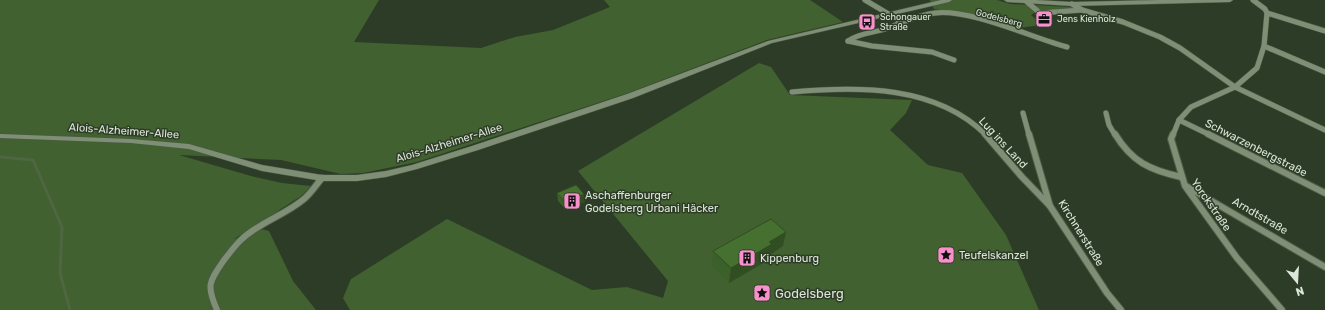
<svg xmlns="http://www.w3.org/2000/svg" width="1325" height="310" font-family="Rubik,sans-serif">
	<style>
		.green { fill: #416130 }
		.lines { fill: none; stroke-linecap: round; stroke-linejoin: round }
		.stream { stroke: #4e6641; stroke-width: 3 }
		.minor-far1-casing { stroke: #4d5a47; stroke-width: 6 }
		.minor-casing { stroke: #4d5a47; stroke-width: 8 }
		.tertiary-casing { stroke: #4d5a47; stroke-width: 1 }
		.minor-far1 { stroke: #7e8f76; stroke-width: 5 }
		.minor { stroke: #7e8f76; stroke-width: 6 }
		.tertiary { fill: #7e8f76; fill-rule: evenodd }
		.wall { fill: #3c6029 }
		.shaded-wall { fill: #314e22 }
		.building { fill: #467030; stroke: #314e22 }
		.labels { text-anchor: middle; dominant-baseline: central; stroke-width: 3; stroke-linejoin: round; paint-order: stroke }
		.far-poi-label { font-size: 9px; fill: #dce6d8; stroke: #2d3c26; text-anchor: start }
		.far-street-label { font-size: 9px; fill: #dce6d8; stroke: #2d3c26 }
		.street-label { font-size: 11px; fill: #dce6d8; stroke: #2d3c26 }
		.poi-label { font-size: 11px; fill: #dce6d8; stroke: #2d3c26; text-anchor: start }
		.near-poi-label { font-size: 13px; fill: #dce6d8; stroke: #2d3c26; text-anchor: start }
	</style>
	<rect width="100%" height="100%" fill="#2d3c26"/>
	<g class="green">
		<path d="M0,0H379L354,42L481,48L515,37L553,30L610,7L604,0H810L843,22L767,40L628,93L417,162L363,173L341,174L281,160L179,155L251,176L282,183L311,186L301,196L234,239L261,229L269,231L293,281L316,310H0Z"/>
		<path d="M930,0H997L1010,4L1072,7L1075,10L1036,12L1031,15L1042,25L1018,28L976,16L934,9Z"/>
		<path d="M759,63L771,67L790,95L912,100L906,113L890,130L928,165L962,173L1006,235L1039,310H350L343,298L351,279L447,219L592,290L627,287L663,298L668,281L578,171Z"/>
	</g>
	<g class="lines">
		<path class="stream" d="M0,157L33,160L62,227L60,273L70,310"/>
		<g class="minor-far1-casing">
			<g id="minor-far1">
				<path d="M865,0L902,22"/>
				<path d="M1027,2L1040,13L1082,10"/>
				<path d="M1072,4L1082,10L1123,22L1160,37L1180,48L1235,87L1325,130"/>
				<path d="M1267,13L1325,31"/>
				<path d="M848,41C859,33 873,33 885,29C902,23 917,15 935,13C971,9 1030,37 1067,47"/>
				<path d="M848,41L872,46L932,52L954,60"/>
				<path d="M1264,46L1325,72"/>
				<path d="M792,92C858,86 936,85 986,135"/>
				<path d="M1023,113L1029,135"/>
				<path d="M1106,113L1109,125L1115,135"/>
				<path d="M1179,120L1210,135"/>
				<path d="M1173,135L1179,120L1191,107L1235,87L1257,68L1264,46L1267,13L1265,9L1253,0"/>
			</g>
		</g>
		<g class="minor-casing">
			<g id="minor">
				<path d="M985,134L1022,177L1050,206"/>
				<path d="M1029,134L1050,206L1107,293L1121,310"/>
				<path d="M1115,134C1132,162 1150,170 1181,177"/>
				<path d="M1173,134L1171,139L1185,186L1237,258L1282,310"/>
				<path d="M1208,134L1325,193"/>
				<path d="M1186,186L1325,267"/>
				<path d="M217,310C206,285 209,282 224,260C230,253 235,245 242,239C260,222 285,215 304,199C311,193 316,185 322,178"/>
			</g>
		</g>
		<g class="tertiary-casing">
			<g id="tertiary">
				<path d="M941,0H952L949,2L772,43L633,98L478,150L417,169L386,177L357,181H322L262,171L189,149L131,143L0,138V134L131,139L189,144L262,165L322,175H357L386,171L412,165L472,146L627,94L768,41Z"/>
				<path d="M1004,0H1036L1072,2L1159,0H1233L1230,2L1072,6L1007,2Z"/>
			</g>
		</g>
		<use href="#minor-far1" class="minor-far1"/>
		<use href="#minor" class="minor"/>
		<use href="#tertiary" class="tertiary"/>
	</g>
	<g class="wall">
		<path d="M557,193L585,202L566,210L558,201Z"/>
		<path d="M783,246L771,254L770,259L729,283L712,266L713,251Z"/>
	</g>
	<g class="shaded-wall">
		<path d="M584,194L585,202L566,210L565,202Z"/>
		<path d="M786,232L783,246L771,254L770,259L729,283L731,268L769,242Z"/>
	</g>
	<g class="building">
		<path d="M576,185L584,194L565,202L557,193Z"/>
		<path d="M771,219L786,232L769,242L772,244L731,268L713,251Z"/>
	</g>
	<defs>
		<g id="office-square" transform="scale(0.9)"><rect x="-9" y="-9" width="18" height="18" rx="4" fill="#f890cb" stroke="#2d3c26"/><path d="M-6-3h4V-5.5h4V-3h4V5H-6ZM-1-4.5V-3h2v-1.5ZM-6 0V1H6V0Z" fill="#111"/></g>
		<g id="bus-square" transform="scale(0.9)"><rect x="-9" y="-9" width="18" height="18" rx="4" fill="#f890cb" stroke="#2d3c26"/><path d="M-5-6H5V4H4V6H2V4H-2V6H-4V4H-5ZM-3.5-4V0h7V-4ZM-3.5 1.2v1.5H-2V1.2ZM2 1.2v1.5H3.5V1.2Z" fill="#111"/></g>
		<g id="building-square" transform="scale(0.9)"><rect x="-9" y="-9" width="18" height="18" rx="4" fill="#f890cb" stroke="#2d3c26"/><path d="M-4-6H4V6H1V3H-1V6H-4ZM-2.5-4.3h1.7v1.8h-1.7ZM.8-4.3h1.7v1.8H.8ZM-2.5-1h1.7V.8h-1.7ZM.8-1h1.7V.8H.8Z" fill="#111"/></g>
		<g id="sight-square" transform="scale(0.9)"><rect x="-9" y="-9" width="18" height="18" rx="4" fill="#f890cb" stroke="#2d3c26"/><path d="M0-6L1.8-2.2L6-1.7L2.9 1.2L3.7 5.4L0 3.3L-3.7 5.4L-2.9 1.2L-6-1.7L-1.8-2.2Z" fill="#111"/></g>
	</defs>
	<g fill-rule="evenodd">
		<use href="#office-square" x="1044" y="19"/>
		<use href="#bus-square" x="867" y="22"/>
		<use href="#building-square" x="572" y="201"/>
		<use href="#sight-square" x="946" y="255"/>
		<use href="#building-square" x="747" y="258"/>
		<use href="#sight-square" x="762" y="293"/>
	</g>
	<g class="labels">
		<g class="far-poi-label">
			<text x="880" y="17">Schongauer<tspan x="880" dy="10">Straße</tspan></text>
			<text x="1057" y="19">Jens Kienholz</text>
		</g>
		<g class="far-street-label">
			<text transform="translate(999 18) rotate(15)">Godelsberg</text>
		</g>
		<g class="street-label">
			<text transform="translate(124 131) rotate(4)">Alois-Alzheimer-Allee</text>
			<text transform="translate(449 143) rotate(-17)">Alois-Alzheimer-Allee</text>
			<text transform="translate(1003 143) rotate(47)">Lug ins Land</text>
			<text transform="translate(1256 148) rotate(27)">Schwarzenbergstraße</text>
			<text transform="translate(1211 205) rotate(55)">Yorckstraße</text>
			<text transform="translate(1260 216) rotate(30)">Arndtstraße</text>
			<text transform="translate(1081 233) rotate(58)">Kirchnerstraße</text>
		</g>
		<g class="poi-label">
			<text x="585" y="195">Aschaffenburger<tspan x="585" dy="13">Godelsberg Urbani Häcker</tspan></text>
			<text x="959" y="255">Teufelskanzel</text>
			<text x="760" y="258">Kippenburg</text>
		</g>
		<g class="near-poi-label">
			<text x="775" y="293">Godelsberg</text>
		</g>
	</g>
	<g transform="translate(1297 282) rotate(162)" stroke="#2d3c26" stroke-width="3" paint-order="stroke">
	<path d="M0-3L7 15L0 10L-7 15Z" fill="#dce6d8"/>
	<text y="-6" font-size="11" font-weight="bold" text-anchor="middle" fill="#dce6d8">N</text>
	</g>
</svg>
